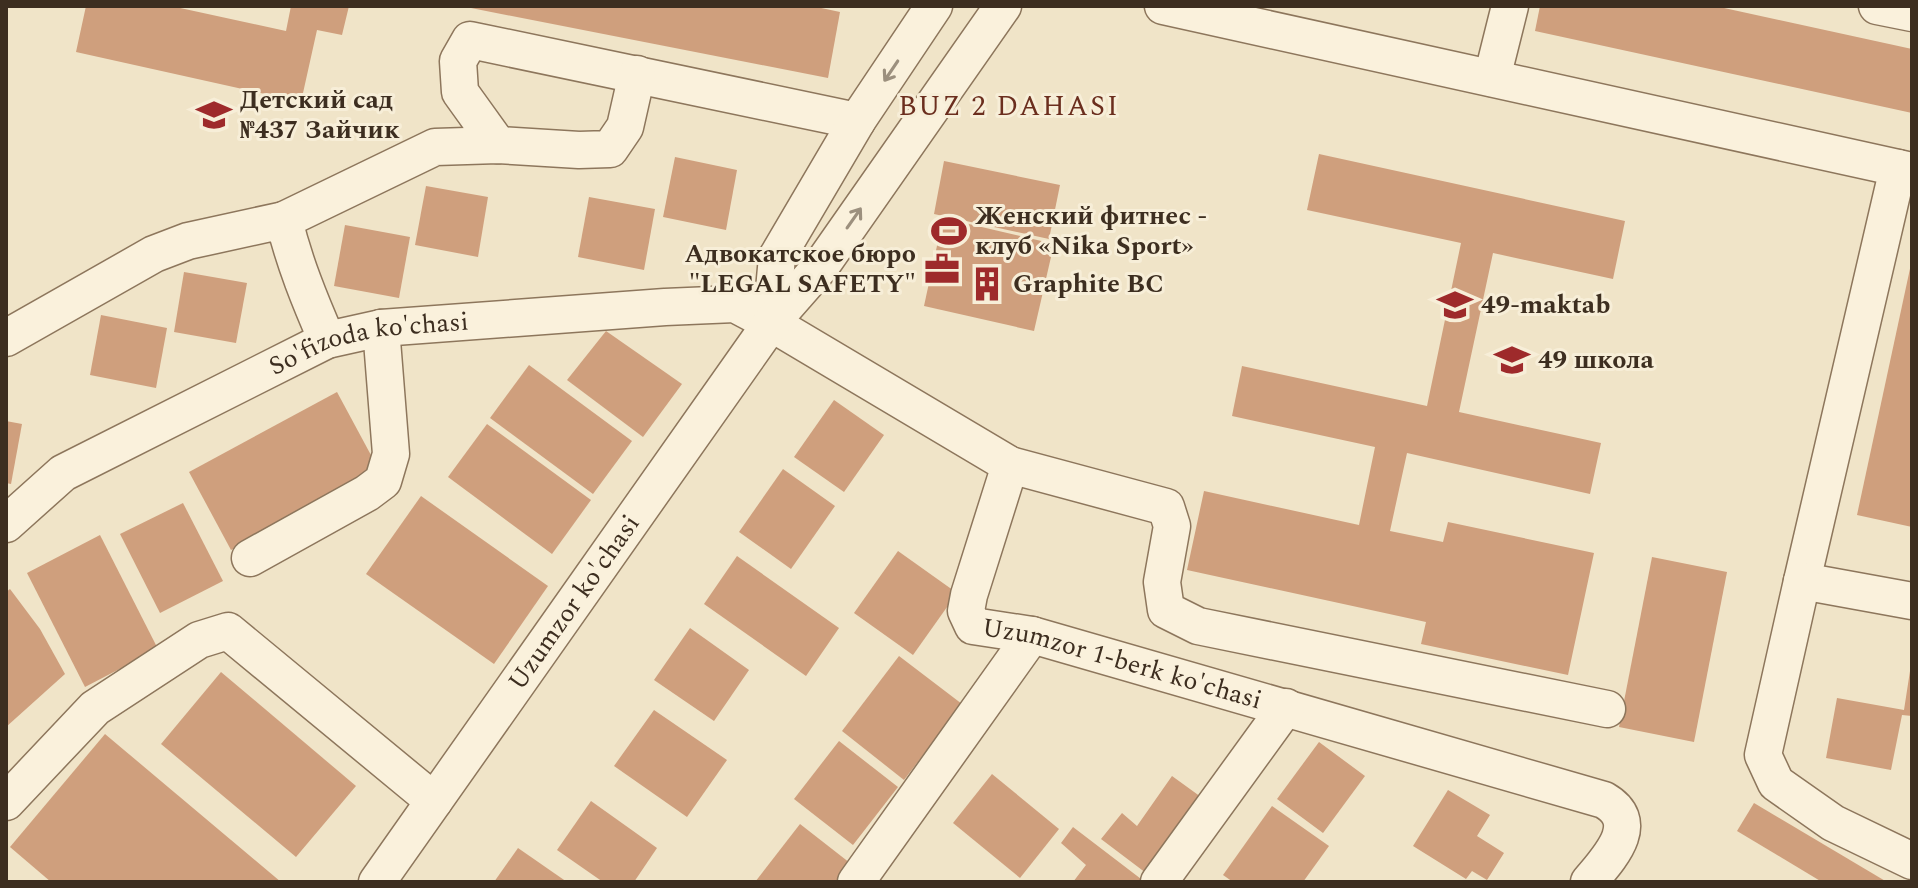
<svg xmlns="http://www.w3.org/2000/svg" width="1918" height="888" font-family="Spectral,serif">
	<style>
		.building { fill: #cf9f7d }
		.lines { fill: none; stroke-linecap: round; stroke-linejoin: round }
		.minor-casing { stroke: #8d765c; stroke-width: 39 }
		.minor { stroke: #faf1dc; stroke-width: 36 }
		.oneway { stroke: #9c907e }
		.labels { text-anchor: middle; dominant-baseline: central; stroke-width: 6; stroke-linejoin: round; paint-order: stroke }
		.poi-label { font-size: 26px; font-weight: bold; fill: #3d2e20; stroke: #f7eed8; text-anchor: start }
		.street-label { font-size: 26px; fill: #3d2e20; stroke: #f7eed8 }
		.neighbourhood-label { font-size: 28px; letter-spacing: 2px; fill: #6b2e1e; stroke: #f7eed8 }
	</style>
	<rect width="100%" height="100%" fill="#f0e4c8"/>
	<g class="building">
		<path d="M86,6H171L286,31L291,6H349L342,35L317,30L301,102L76,52Z"/>
		<path d="M466,6H812L840,12L828,78L466,7Z"/>
		<path d="M1540,6H1715L1912,49V113L1535,31Z"/>
		<path d="M1319,154L1625,221L1613,279L1493,253L1459,412L1601,443L1590,494L1407,453L1390,531L1443,542L1448,522L1594,553L1568,675L1421,644L1426,622L1187,570L1204,491L1359,525L1375,447L1232,416L1242,366L1427,406L1461,243L1307,210Z"/>
		<path d="M675,157L737,170L726,230L663,217Z"/>
		<path d="M944,161L1060,185L1049,239L934,214Z"/>
		<path d="M426,186L488,197L478,257L415,245Z"/>
		<path d="M589,197L655,209L644,270L578,257Z"/>
		<path d="M943,218L1054,244L1034,331L924,306Z"/>
		<path d="M345,225L410,237L399,298L334,286Z"/>
		<path d="M1911,264H1912V527L1857,515Z"/>
		<path d="M184,272L247,283L236,343L174,332Z"/>
		<path d="M101,315L167,328L156,388L90,375Z"/>
		<path d="M606,331L682,384L643,437L567,380Z"/>
		<path d="M529,365L632,441L593,494L490,418Z"/>
		<path d="M337,392L379,470L231,550L189,472Z"/>
		<path d="M834,400L884,435L844,492L794,457Z"/>
		<path d="M6,421L22,424L11,484L6,483Z"/>
		<path d="M487,424L591,500L552,554L448,477Z"/>
		<path d="M783,469L835,506L791,569L739,532Z"/>
		<path d="M421,496L548,586L494,664L366,574Z"/>
		<path d="M183,503L223,581L160,613L120,534Z"/>
		<path d="M100,535L158,649L85,687L27,573Z"/>
		<path d="M898,551L957,593L913,655L854,613Z"/>
		<path d="M737,556L839,628L806,676L704,604Z"/>
		<path d="M1652,557L1727,572L1694,742L1619,727Z"/>
		<path d="M10,589L40,629L65,674L6,727V592Z"/>
		<path d="M690,628L749,670L714,721L654,680Z"/>
		<path d="M899,656L962,704L904,780L842,731Z"/>
		<path d="M1910,671L1912,672V716L1902,715L1891,770L1826,758L1837,698L1904,710Z"/>
		<path d="M221,672L356,786L296,857L161,744Z"/>
		<path d="M654,710L727,760L687,817L614,766Z"/>
		<path d="M105,734L281,882H51L10,847Z"/>
		<path d="M839,741L898,787L853,845L794,799Z"/>
		<path d="M1319,742L1365,776L1323,833L1277,799Z"/>
		<path d="M992,774L1059,829L1020,878L953,823Z"/>
		<path d="M1172,776L1201,797L1146,873L1101,839L1122,813L1137,826Z"/>
		<path d="M1448,790L1490,815L1477,836L1504,853L1487,880L1472,871L1466,879L1413,846Z"/>
		<path d="M591,801L657,848L634,882H603L557,850Z"/>
		<path d="M1754,803L1887,882H1822L1737,831Z"/>
		<path d="M1272,806L1329,846L1303,882H1233L1223,875Z"/>
		<path d="M800,824L850,863L835,882H755Z"/>
		<path d="M1073,827L1145,882H1073L1086,865L1061,843Z"/>
		<path d="M518,848L567,882H494Z"/>
	</g>
	<g class="lines">
		<g class="minor-casing">
			<g id="minor">
				<path d="M1163,6L1912,171"/>
				<path d="M1877,6L1912,13"/>
				<path d="M1492,78L1510,6"/>
				<path d="M498,145L460,92L458,61L470,40L857,121"/>
				<path d="M1898,168L1802,581L1912,601"/>
				<path d="M284,220L435,147L498,145L579,150L610,149L625,127L637,74"/>
				<path d="M771,323L777,257L857,121L934,6"/>
				<path d="M6,338L154,254L188,241L284,220C294,262 310,301 327,340"/>
				<path d="M1010,465L1166,507L1172,526L1162,582L1166,610L1198,626L1607,709"/>
				<path id="s1" d="M6,524L63,473L327,340L381,328L665,307L735,304L771,323L1010,465L969,595L966,611L973,626L1032,635L1604,800C1644,823 1608,859 1589,882"/>
				<path d="M250,558L367,493L383,481L391,454L381,328"/>
				<path d="M1802,581L1763,755L1776,783L1833,823L1912,861"/>
				<path d="M6,802L95,708L199,640L228,631L434,801"/>
				<path id="s2" d="M377,882L771,323L821,266L1003,6"/>
				<path d="M856,882L1032,635"/>
				<path d="M1159,882L1286,707"/>
			</g>
		</g>
		<use href="#minor" class="minor"/>
	</g>
	<defs><path id="oneway-shaft" d="M-6 0H5M1.5-3L5.5 0L1.5 3" fill="none" stroke-width="1.6" stroke-linecap="round" stroke-linejoin="round" transform="scale(2)"/></defs>
	<g class="oneway">
		<use href="#oneway-shaft" transform="translate(891 71) rotate(124)"/>
		<use href="#oneway-shaft" transform="translate(854 218) rotate(-55)"/>
	</g>
	<defs>
		<g id="school-bare" transform="scale(2.76)"><path d="M0-5L7-2L0 1L-7-2ZM-4 1L0 2.5L4 1V4Q0 6-4 4Z" fill="#9e2a2b" stroke="#f7eed8" stroke-width="2.5" paint-order="stroke"/></g>
		<g id="stadium-bare" transform="scale(2.76)"><path d="M0-5a6.5 5 0 1 0 0 10a6.5 5 0 1 0 0-10ZM-3.5-1.8h7v3.6h-7Z" fill="#9e2a2b" stroke="#f7eed8" stroke-width="2.5" paint-order="stroke"/></g>
		<g id="office-bare" transform="scale(2.76)"><path d="M-6-3h4V-5.5h4V-3h4V5H-6ZM-1-4.5V-3h2v-1.5ZM-6 0V1H6V0Z" fill="#9e2a2b" stroke="#f7eed8" stroke-width="2.5" paint-order="stroke"/></g>
		<g id="building-bare" transform="scale(2.76)"><path d="M-4-6H4V6H1V3H-1V6H-4ZM-2.5-4.3h1.7v1.8h-1.7ZM.8-4.3h1.7v1.8H.8ZM-2.5-1h1.7V.8h-1.7ZM.8-1h1.7V.8H.8Z" fill="#9e2a2b" stroke="#f7eed8" stroke-width="2.5" paint-order="stroke"/></g>
	</defs>
	<g fill-rule="evenodd">
		<use href="#school-bare" x="214" y="115"/>
		<use href="#stadium-bare" x="949" y="231"/>
		<use href="#office-bare" x="942" y="269"/>
		<use href="#building-bare" x="987" y="284"/>
		<use href="#school-bare" x="1455" y="305"/>
		<use href="#school-bare" x="1512" y="360"/>
	</g>
	<g class="labels">
		<g class="poi-label">
			<text x="240" y="100">Детский сад<tspan x="240" dy="30">№437 Зайчик</tspan></text>
			<text x="975" y="216">Женский фитнес -<tspan x="975" dy="30">клуб «Nika Sport»</tspan></text>
			<text x="916" y="254" text-anchor="end">Адвокатское бюро<tspan x="916" dy="30">"LEGAL SAFETY"</tspan></text>
			<text x="1013" y="284">Graphite BC</text>
			<text x="1481" y="305">49-maktab</text>
			<text x="1538" y="360">49 школа</text>
		</g>
		<g class="street-label">
			<text stroke="none"><textPath href="#s1" startOffset="412">So'fizoda ko'chasi</textPath></text>
			<text stroke="none"><textPath href="#s2" startOffset="342">Uzumzor ko'chasi</textPath></text>
			<text stroke="none"><textPath href="#s1" startOffset="1424">Uzumzor 1-berk ko'chasi</textPath></text>
		</g>
		<g class="neighbourhood-label">
			<text x="1009" y="106">BUZ 2 DAHASI</text>
		</g>
	</g>
	<rect width="1918" height="888" fill="none" stroke="#3d2e20" stroke-width="16"/>
</svg>
